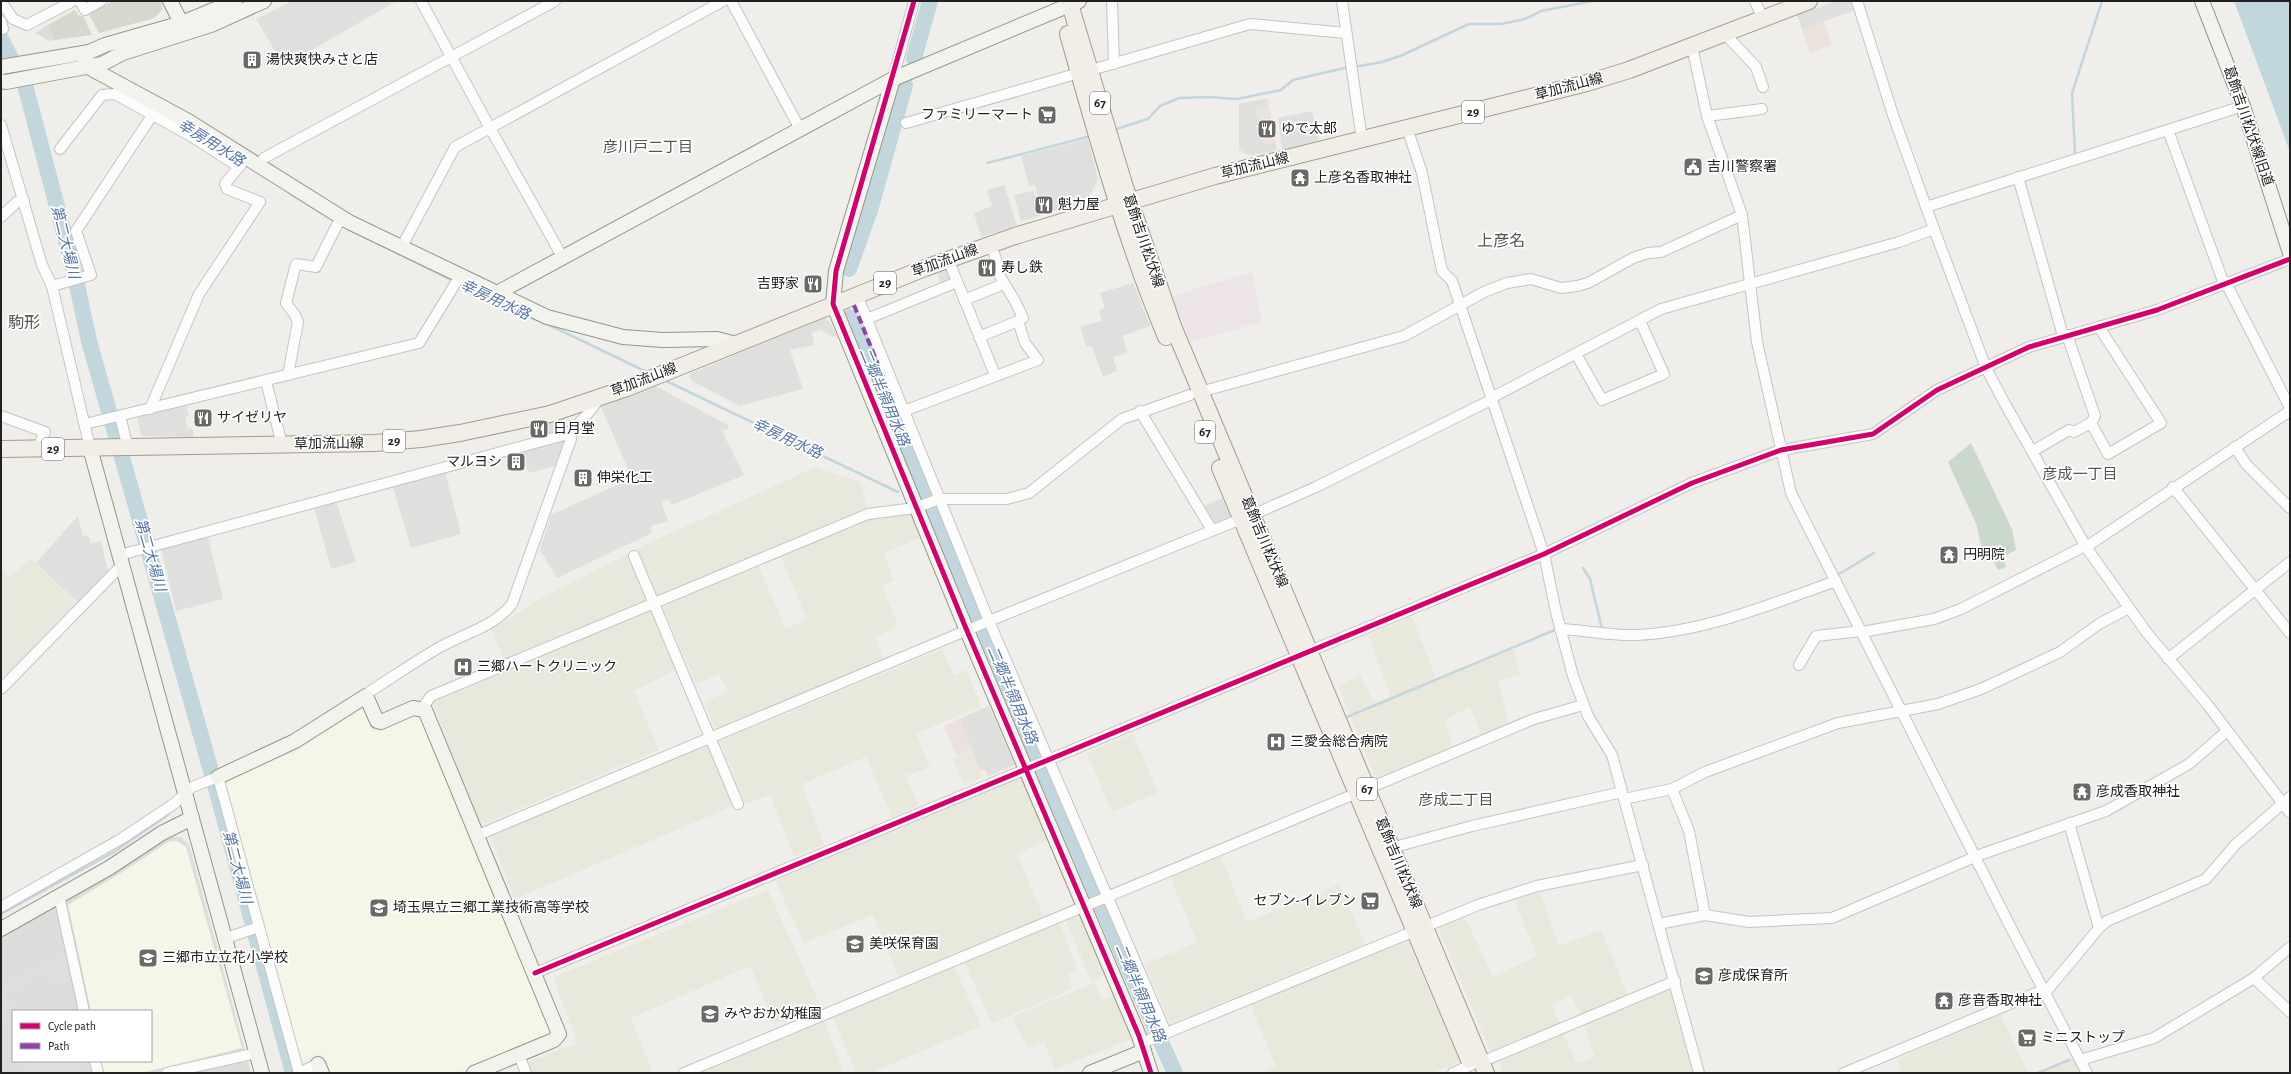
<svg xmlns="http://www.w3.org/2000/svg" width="2291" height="1074" font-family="'Alegreya Sans','Noto Sans JP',sans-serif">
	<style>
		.residential { fill: #dedddb; fill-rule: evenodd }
		.commercial { fill: #ebe1dd }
		.industrial { fill: #ece4e7 }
		.education { fill: #f5f6e8 }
		.construction { fill: #d7d7cd }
		.farmland { fill: #e8e9dc }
		.cemetery { fill: #cad9cc }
		.parking { fill: #dfdfdd }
		.water { fill: #c2d6de }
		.pier { fill: #dedddc }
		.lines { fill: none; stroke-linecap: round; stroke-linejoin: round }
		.stream { stroke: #c2d6de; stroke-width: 2.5 }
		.river { stroke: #c2d6de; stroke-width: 16 }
		.street-casing { stroke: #c5c4c2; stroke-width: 12 }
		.secondary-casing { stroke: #949784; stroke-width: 16 }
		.primary-casing { stroke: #a39d89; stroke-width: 18 }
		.street { stroke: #fdfcfc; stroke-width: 10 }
		.secondary { stroke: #f2f3ed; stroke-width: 14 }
		.primary { stroke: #f1eee7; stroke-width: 16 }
		.quiet { stroke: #8e44ad; stroke-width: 4; stroke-dasharray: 8 4; stroke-linecap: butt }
		.cycleway-casing { stroke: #fff; stroke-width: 8 }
		.cycleway { stroke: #d6006c; stroke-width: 5 }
		.labels { text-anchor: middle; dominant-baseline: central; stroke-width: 3.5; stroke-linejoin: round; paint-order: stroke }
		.shield { fill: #fff; stroke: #646464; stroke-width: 1 }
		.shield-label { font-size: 13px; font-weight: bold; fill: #212121 }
		.poi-label { font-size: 14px; fill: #212121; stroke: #fff; text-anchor: start }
		.street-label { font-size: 14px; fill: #212121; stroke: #fff }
		.water-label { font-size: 15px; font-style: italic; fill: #5776a7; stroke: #fff }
		.neighbourhood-label { font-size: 15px; fill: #545454; stroke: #fff }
		.quarter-label { font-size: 16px; fill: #545454; stroke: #fff }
	</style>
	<rect width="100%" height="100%" fill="#efeeea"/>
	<g class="residential">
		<path d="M48,25L55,40L49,41L35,33Z"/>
		<path d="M166,837H181L187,842L190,848L251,1073H1V935ZM13,1011H151V1061H13Z"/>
	</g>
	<g class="commercial">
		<path d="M1836,1H1852L1855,10L1824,21L1832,45L1810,53L1797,15Z"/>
		<path d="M1268,98L1277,151L1254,155L1239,152V104Z"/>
		<path d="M989,705L1015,765L988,777L985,770L980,772L970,750L957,756L944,726Z"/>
	</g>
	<path class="industrial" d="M1252,273L1262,322L1191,342L1172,297L1209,284Z"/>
	<g class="education">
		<path d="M358,711H364L373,732L415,715L421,717L552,1028L549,1034L456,1073H329L321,1053L302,1060L299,1058L224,787L226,782L297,751Z"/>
		<path d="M177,841L186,847L242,1048L141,1073H104L101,1061H151V1011H91L68,905L121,873L168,842Z"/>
	</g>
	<g class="construction">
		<path d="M113,1H161L162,9L156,17L151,19L99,33L89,14Z"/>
		<path d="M75,10L78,15L83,16L92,35L55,40L48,25Z"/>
	</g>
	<g class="farmland">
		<path d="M816,467L860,482L867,508L504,659L491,630L536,601L647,544Z"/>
		<path d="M912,511L922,537L884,553L894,580L882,586L898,626L876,637L884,661L716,730L705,702L728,691L719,674L696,684L662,606L758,565L786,629L807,619L781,557L879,514Z"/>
		<path d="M30,559L78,605L1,684V568L10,577Z"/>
		<path d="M652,608L676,670L634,691L659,750L479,826L433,702Z"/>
		<path d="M1412,617L1436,678L1513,649L1520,675L1498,680L1509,725L1483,737L1470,707L1445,720L1453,747L1376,779L1338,686L1360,675L1374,703L1391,697L1368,635Z"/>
		<path d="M942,649L954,676L966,669L981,706L916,734L930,767L906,776L919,806L892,817L866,757L802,784L824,845L794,856L770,795L745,804L720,741Z"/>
		<path d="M1133,734L1158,793L1112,812L1087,753Z"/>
		<path d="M712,743L735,805L515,899L490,835Z"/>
		<path d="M971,751L982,778L964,785L953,759Z"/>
		<path d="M1021,778L1048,840L1017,854L1044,918L899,978L873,915L804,943L775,880Z"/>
		<path d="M1221,856L1247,922L1340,884L1365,944L1170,1024L1145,964L1197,942L1170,877Z"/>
		<path d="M768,890L820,1005L775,1024L750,966L631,1018L653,1073H533L528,1062L578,1043L553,977Z"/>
		<path d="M1540,892L1559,946L1601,930L1628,995L1581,1015L1571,995L1552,1005L1559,1024L1490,1051L1438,927L1465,917L1493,977L1537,956L1514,899Z"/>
		<path d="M1078,913L1085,921L1105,975L1091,981L1065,918Z"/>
		<path d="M1059,922L1078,970L1069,974L1072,989L992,1023L964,962Z"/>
		<path d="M1408,940L1460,1062L1431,1073H1261L1276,1066L1250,1004Z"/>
		<path d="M954,966L981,1026L870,1073H856L833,1017Z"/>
		<path d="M1094,983L1102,999L1115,995L1131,1039L1055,1069L1044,1042L1028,1049L1012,1017Z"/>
		<path d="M1672,986L1695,1073H1503L1498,1059L1564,1034L1577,1064L1595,1057L1583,1024Z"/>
		<path d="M1999,1012L2028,1073H1902L1897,1060Z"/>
		<path d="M824,1020L844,1073H706L705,1071Z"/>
		<path d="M2072,1057L2080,1073H2035Z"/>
	</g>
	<path class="cemetery" d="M1971,443L2012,529L2016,550L2004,556L2006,567L1998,570L1993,560L1984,561L1977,526L1948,462Z"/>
	<g class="parking">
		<path d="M292,1H397L284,66L256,19Z"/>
		<path d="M1836,1H1852L1855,10L1802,29L1797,15Z"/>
		<path d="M1265,99L1266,106L1255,109L1263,145L1275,143L1276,150L1250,155L1243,153L1244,148L1239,147V104Z"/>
		<path d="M1312,111L1319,142L1282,150L1278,118Z"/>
		<path d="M1088,139L1098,180L1089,197L1083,198L1084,204L1042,214L1035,185L1029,186L1021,156Z"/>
		<path d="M1004,185L1017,226L981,237L974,213L992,206L987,190Z"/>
		<path d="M1034,191L1040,216L1021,221L1014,195Z"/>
		<path d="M950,269L955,281L942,286L937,274Z"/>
		<path d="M1133,283L1150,326L1123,336L1127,353L1113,357L1117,371L1103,377L1092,346L1086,347L1080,326L1102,321L1099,310L1105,308L1100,293Z"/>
		<path d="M825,318L829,321L837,336L832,337L820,330L812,332L814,345L790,350L803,389L740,406L692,381L689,376L691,373Z"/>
		<path d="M655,386L728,425L729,429L722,431L744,475L672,505L668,499L661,502L668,521L651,526L652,533L557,578L540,550L551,515L632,478L601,407Z"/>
		<path d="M186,403L189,416L185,417L188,429L192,428L194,437L141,436L137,415Z"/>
		<path d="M565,418L568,429L544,436L541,425Z"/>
		<path d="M567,439L559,465L529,473L522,451Z"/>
		<path d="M445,471L461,534L411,548L392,484Z"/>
		<path d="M1222,498L1231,519L1215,526L1204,506Z"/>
		<path d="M336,501L356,562L331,569L314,507Z"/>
		<path d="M78,516L83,536L88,535L91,544L101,541L108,571L78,603L36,563Z"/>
		<path d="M208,537L223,599L176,611L161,549Z"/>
		<path d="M989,707L1014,764L988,775L985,768L981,770L960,719Z"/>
		<path d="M64,957L68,978L49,982L47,971L54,970L52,960Z"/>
		<path d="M47,962L51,968L1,996V988Z"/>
		<path d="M7,1001L12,1004L1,1022V1009Z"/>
		<path d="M17,1061H29L41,1068L36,1073Z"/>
		<path d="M75,1062L76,1068L46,1073L45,1068Z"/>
	</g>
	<path class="water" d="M2234,1H2290V152Z"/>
	<path class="pier" d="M1044,753L1053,774L1048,773L1035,778L1028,761Z"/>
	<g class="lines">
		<g class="stream">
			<path d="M1354,67L1382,62L1400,56L1469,24H1501L1525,19L1541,11L1593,1"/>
			<path d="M1113,130L1148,119L1160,106L1179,98L1208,97L1237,99L1281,90L1293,80L1349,67"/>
			<path d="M2075,154L2072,93L2102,1"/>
			<path d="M987,163L1091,136"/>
			<path d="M289,193L334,221"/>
			<path d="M352,231L453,281"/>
			<path d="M458,283L537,320"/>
			<path d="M545,323L649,373"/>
			<path d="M664,380L898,492"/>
			<path d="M1583,568L1590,579L1602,629"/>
			<path d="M1836,576L1874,553"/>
			<path d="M1347,717L1557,629"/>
			<path d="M211,794L217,792"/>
			<path d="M1,914L114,852L168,815"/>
			<path d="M2038,1073L2069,1060"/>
		</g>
		<g class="river">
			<path d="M1,39L25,85L74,271L89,341L217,792L293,1073"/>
			<path d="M914,58L930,1"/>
			<path d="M849,269L870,210L905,85"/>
			<path d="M850,317C961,568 1062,823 1175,1073"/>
		</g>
		<g class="street-casing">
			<g id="street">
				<path d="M1,1L13,19L27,25L73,1"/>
				<path d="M80,1L85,10L101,1"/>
				<path d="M421,1L490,128L563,258"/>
				<path d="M731,1L800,129"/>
				<path d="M1112,1L1114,64"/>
				<path d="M1342,1L1362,140"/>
				<path d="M1755,1L1763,19"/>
				<path d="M1857,1L1893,115L1934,229L1986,368L2004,402L2086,547L2147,633L2207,704L2290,813"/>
				<path d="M1,21L3,29"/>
				<path d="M1725,34L1756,67L1763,87"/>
				<path d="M1692,46L1707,116L1742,215L1757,342L1791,493L2011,928L2087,1073"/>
				<path d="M1091,70L1250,24L1346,33"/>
				<path d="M893,79L914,1"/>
				<path d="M1707,116L1762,109"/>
				<path d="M906,123L1079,73"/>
				<path d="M1,125L42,265L52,286L90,448"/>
				<path d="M1407,128L1422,173L1442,271L1452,281L1544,554L1556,612L1573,676L1588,716L1612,755L1699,1073"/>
				<path d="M2168,130L2224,284"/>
				<path d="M60,149L102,95L115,94L191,136L239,167"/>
				<path d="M258,165L264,158L555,1"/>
				<path d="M2018,177L2063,336"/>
				<path d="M1926,207L2243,106"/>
				<path d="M1,217L17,202L24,201"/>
				<path d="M401,248L455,147L723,1"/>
				<path d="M948,259L995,375"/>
				<path d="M2226,283L2290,408"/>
				<path d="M52,286L91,275L76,231L153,114"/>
				<path d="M857,295L989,621L1166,1033"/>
				<path d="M964,300L1004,284"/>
				<path d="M867,319L957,282"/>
				<path d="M2067,335L2095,416L2091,423"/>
				<path d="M979,337L1018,321"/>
				<path d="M1576,354L1602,400L1664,374L1640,321"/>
				<path d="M288,375L298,322L295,315L286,303L296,264L316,267L341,217"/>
				<path d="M266,381L282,445"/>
				<path d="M1200,392L1404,336L1484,292L1507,283L1531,279L1561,288L1577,286L1588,283L1633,258L1648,253L1661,252L1742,215"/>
				<path d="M1491,398L1661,309L1899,242L1934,229"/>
				<path d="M150,409L199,294L260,202L227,189L225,184L247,157"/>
				<path d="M904,411L1038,360L1025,343L1018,321L1023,318L1016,303L1000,276L995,256L990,244"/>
				<path d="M1140,411L1212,530"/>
				<path d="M1,416L45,432L37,449"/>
				<path d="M120,416L128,448"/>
				<path d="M85,424L419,343L460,276"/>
				<path d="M2235,447L2246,464L2290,508"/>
				<path d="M2033,451L2069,430L2074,432L2091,423L2108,454L2161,423L2099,327"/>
				<path d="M2173,487L2290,633"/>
				<path d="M1252,515L1316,487L1491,400"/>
				<path d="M2086,547L2290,411"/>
				<path d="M120,555L568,434L585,417L600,398"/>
				<path d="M634,556L738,804"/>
				<path d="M1560,629C1585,630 1611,636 1636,635C1705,632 1771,604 1836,581"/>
				<path d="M1862,632L1934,619L1961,609L2085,546"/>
				<path d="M2168,659L2290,562"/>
				<path d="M1799,665L1816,636L1862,631"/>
				<path d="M1,689L123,564"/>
				<path d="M366,696L369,692C393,677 417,660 442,646C466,633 495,626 512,604L571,439L572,431"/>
				<path d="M422,709L431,696L868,514L915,508L939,499H1007L1029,493L1122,419L1190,395"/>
				<path d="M1367,789L1534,719L1583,705"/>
				<path d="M1672,789L1689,831L1705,915"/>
				<path d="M1624,799L1672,789L1705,772L1838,723L1938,704L1981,689L2060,652L2099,624L2129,608"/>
				<path d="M2069,823L2099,928"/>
				<path d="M478,835L989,621L1241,519"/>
				<path d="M1391,848L1472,826L1622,792"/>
				<path d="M59,896L84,1011"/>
				<path d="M1,907L121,839L175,803L192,787L218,777L299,1073"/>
				<path d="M1658,924L1705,915L1749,922L1832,918L1982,854L2106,811L2189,764L2227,731"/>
				<path d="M226,938L259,927"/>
				<path d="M535,973L1544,554L1692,483L1781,450L1873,434L1937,390L2029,347L2157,310L2290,259"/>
				<path d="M2254,978L2290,1012"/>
				<path d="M2045,993L2099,928L2107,921L2206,879L2235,845L2290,797"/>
				<path d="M1142,1043L1478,905L1537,886L1643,865"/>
				<path d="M519,1055L526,1073"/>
				<path d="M2080,1060L2154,1038L2254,978L2290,947"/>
				<path d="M95,1061L98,1073"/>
				<path d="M1481,1062L1675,981"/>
				<path d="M167,1073L257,1053"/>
				<path d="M299,1073L318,1064"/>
				<path d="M684,1073L1357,793"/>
				<path d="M1453,1073L1471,1065"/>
				<path d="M1844,1073L2043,990"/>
			</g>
		</g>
		<g class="secondary-casing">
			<g id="secondary">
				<path d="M170,1L185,30"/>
				<path d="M2202,1L2243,106L2290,253"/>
				<path d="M83,54L90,68L188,121L349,222L547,317L623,337L663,340L717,339L736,344"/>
				<path d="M1,67L89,52L105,45L182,23L235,1"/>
				<path d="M893,79L836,271L833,304L965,626L1139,1036L1151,1073"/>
				<path d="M1,81L6,82L102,64L123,53L211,25L264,1"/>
				<path d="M497,293L893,79L1079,1"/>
				<path d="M90,448L262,1073"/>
				<path d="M218,777L295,741L366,696L377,721L381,722L413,708L425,710L559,1034L554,1040L474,1073"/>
				<path d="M1,929L109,868L162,833L192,818"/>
				<path d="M318,1064L322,1073"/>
				<path d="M1090,1073L1144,1051"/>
			</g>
		</g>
		<g class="primary-casing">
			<g id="primary">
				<path d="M1069,1L1124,184L1173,326L1486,1073"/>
				<path d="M1068,34C1097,137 1125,239 1166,337"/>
				<path d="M1,449L375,443L421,439L460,433L550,414L627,388L925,268L1015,236L1215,176L1587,83L1629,70L1809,1"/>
				<path d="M1220,468L1469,1060"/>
			</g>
		</g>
		<use href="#street" class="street"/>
		<use href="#secondary" class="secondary"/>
		<use href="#primary" class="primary"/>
		<path class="quiet" d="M854,305L883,377"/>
		<g class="cycleway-casing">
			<g id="cycleway">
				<path d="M914,1L836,271L833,304L965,626L1139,1036L1151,1073"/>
				<path d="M535,973L1544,554L1692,483L1781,450L1873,434L1937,390L2029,347L2157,310L2290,259"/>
			</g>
		</g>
		<use href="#cycleway" class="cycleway"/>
	</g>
	<defs>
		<g id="building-square" transform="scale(1)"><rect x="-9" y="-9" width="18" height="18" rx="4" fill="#696967" stroke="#fff"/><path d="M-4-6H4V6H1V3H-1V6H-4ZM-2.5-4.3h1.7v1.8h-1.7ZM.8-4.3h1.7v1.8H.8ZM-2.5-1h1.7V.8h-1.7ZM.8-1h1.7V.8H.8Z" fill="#fff"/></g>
		<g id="supermarket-square" transform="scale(1)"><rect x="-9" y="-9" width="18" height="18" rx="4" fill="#696967" stroke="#fff"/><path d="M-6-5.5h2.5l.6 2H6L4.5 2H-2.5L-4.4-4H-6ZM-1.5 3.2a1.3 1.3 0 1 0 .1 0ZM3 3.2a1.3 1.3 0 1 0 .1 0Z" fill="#fff"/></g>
		<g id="restaurant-square" transform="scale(1)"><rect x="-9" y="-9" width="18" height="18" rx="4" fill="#696967" stroke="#fff"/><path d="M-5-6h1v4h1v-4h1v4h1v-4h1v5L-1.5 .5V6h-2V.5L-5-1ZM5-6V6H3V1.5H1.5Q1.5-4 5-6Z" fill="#fff"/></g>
		<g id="civic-square" transform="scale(1)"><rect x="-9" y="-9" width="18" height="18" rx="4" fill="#696967" stroke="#fff"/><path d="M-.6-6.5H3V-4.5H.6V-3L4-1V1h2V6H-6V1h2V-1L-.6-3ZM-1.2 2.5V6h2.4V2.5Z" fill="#fff"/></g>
		<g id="temple-square" transform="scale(1)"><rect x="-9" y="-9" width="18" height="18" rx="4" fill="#696967" stroke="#fff"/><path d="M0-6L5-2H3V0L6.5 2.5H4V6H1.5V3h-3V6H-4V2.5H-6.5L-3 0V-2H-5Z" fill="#fff"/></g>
		<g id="hospital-square" transform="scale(1)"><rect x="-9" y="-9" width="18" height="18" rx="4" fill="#696967" stroke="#fff"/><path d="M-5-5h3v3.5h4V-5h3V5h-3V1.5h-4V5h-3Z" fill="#fff"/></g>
		<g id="school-square" transform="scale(1)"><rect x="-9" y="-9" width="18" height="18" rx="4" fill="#696967" stroke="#fff"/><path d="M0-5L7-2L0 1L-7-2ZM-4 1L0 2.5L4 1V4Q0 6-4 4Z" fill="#fff"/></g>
	</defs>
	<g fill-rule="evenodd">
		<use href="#building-square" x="252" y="60"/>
		<use href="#supermarket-square" x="1047" y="115"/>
		<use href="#restaurant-square" x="1267" y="129"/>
		<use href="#civic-square" x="1693" y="167"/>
		<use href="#temple-square" x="1300" y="178"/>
		<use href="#restaurant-square" x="1044" y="205"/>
		<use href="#restaurant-square" x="987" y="268"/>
		<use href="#restaurant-square" x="813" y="284"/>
		<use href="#restaurant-square" x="203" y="418"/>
		<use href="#restaurant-square" x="539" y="429"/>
		<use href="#building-square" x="516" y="462"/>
		<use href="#building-square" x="583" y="478"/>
		<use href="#temple-square" x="1949" y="555"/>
		<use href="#hospital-square" x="463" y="667"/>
		<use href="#hospital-square" x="1276" y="742"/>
		<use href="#temple-square" x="2082" y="792"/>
		<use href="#supermarket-square" x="1370" y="901"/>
		<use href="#school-square" x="379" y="908"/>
		<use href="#school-square" x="855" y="944"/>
		<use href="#school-square" x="148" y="958"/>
		<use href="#school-square" x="1704" y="976"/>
		<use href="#temple-square" x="1944" y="1001"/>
		<use href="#school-square" x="710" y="1014"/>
		<use href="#supermarket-square" x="2027" y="1038"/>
	</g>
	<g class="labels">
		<g class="shield">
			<rect x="1090" y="92" width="20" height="22" rx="3"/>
			<rect x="1462" y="101" width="22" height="22" rx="3"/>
			<rect x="874" y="272" width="22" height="22" rx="3"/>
			<rect x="1195" y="421" width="20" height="22" rx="3"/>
			<rect x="383" y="430" width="22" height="22" rx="3"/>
			<rect x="42" y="438" width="22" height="22" rx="3"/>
			<rect x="1357" y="778" width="20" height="22" rx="3"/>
		</g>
		<g class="shield-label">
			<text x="1100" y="103">67</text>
			<text x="1473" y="112">29</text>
			<text x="885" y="283">29</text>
			<text x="1205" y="432">67</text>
			<text x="394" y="441">29</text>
			<text x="53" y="449">29</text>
			<text x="1367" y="789">67</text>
		</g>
		<g class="poi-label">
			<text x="266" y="60">湯快爽快みさと店</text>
			<text x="1033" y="115" text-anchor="end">ファミリーマート</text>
			<text x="1281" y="129">ゆで太郎</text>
			<text x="1707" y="167">吉川警察署</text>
			<text x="1314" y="178">上彦名香取神社</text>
			<text x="1058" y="205">魁力屋</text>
			<text x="1001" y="268">寿し鉄</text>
			<text x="799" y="284" text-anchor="end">吉野家</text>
			<text x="217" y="418">サイゼリヤ</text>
			<text x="553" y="429">日月堂</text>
			<text x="502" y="462" text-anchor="end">マルヨシ</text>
			<text x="597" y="478">伸栄化工</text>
			<text x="1963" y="555">円明院</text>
			<text x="477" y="667">三郷ハートクリニック</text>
			<text x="1290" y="742">三愛会総合病院</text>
			<text x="2096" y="792">彦成香取神社</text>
			<text x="1356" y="901" text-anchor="end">セブン-イレブン</text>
			<text x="393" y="908">埼玉県立三郷工業技術高等学校</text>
			<text x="869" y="944">美咲保育園</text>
			<text x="162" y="958">三郷市立立花小学校</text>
			<text x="1718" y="976">彦成保育所</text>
			<text x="1958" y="1001">彦音香取神社</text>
			<text x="724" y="1014">みやおか幼稚園</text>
			<text x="2041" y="1038">ミニストップ</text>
		</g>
		<g class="street-label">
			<text transform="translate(1569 87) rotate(-15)">草加流山線</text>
			<text transform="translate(2248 126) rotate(71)">葛飾吉川松伏線旧道</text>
			<text transform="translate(1255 166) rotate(-14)">草加流山線</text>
			<text transform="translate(1143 241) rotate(71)">葛飾吉川松伏線</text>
			<text transform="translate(945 261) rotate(-20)">草加流山線</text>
			<text transform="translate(644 380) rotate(-21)">草加流山線</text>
			<text transform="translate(329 444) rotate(-1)">草加流山線</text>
			<text transform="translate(1264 542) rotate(67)">葛飾吉川松伏線</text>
			<text transform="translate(1398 863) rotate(67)">葛飾吉川松伏線</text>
		</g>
		<g class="water-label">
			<text transform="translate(211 143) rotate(32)">幸房用水路</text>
			<text transform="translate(65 242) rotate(76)">第二大場川</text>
			<text transform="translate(495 300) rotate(25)">幸房用水路</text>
			<text transform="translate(884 397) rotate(67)">二郷半領用水路</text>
			<text transform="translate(787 439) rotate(25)">幸房用水路</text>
			<text transform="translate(150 555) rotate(74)">第二大場川</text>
			<text transform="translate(1012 695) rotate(67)">二郷半領用水路</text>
			<text transform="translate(237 867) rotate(75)">第二大場川</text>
			<text transform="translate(1140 993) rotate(67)">二郷半領用水路</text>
		</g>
		<g class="neighbourhood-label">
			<text x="648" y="147">彦川戸二丁目</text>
			<text x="2080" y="474">彦成一丁目</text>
			<text x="1456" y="800">彦成二丁目</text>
		</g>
		<g class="quarter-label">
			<text x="1501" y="241">上彦名</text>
			<text x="24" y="323">駒形</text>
		</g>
	</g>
	<rect width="2291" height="1074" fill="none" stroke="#212121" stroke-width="4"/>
	<rect x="12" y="1010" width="140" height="52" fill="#ffffff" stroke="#a6a6a6"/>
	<rect x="20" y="1023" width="20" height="6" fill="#d6006c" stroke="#a6a6a6"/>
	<text x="48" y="1030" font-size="12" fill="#212121">Cycle path</text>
	<rect x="20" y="1043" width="20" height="6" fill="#8e44ad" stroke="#a6a6a6"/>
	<text x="48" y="1050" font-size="12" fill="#212121">Path</text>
</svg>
